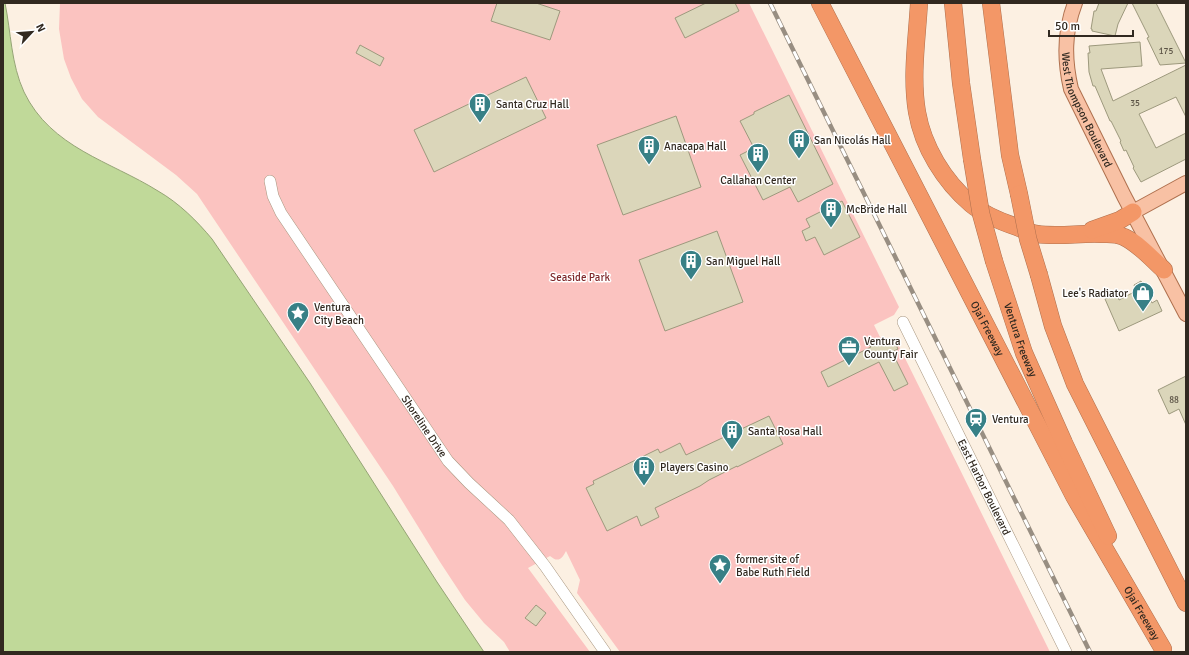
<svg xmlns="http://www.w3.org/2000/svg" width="1189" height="655" font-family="Signika,sans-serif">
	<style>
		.green { fill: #fbc3c0 }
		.water { fill: #c0d999; stroke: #95a475 }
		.building { fill: #dbd6ba; stroke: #9d997d }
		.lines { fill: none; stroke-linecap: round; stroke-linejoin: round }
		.minor-casing { stroke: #a99780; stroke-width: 12 }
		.major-casing { stroke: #af704e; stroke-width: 16 }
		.highway-casing { stroke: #af704e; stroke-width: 18 }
		.minor { stroke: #fff; stroke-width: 11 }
		.major { stroke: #f8c1a4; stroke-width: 14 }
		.highway { stroke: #f39767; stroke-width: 17 }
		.rail-casing { stroke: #988e82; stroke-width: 4.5 }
		.rail { stroke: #fff; stroke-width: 3; stroke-dasharray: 9; stroke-linecap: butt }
		.highway-bridge-casing { stroke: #af704e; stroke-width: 18; stroke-linecap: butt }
		.highway-bridge { stroke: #f39767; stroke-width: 17 }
		.labels { text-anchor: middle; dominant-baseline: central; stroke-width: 3; stroke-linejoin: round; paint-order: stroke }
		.number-label { font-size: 9px; fill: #5c5446 }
		.poi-label { font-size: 11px; fill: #312920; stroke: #fff; text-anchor: start }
		.street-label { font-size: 11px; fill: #312920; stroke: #fff }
		.park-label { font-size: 11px; fill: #7e292b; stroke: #fff }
	</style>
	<rect width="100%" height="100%" fill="#fcf0e2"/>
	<path class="green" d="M60,3H749L899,307L894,315L874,325L880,337L895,339L899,346L1050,652H620L577,593L580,580L566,551C562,559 558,563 550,556L528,568L590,652H510L504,642L484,623L465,600L440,562L393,486L197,194L176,175L98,117L82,99L71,78L64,59L59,29Z"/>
	<path class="water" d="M3,3H5C11,32 11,64 24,92C51,148 110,161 158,191C179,203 197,221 212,239L310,383L437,582L484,652H3Z"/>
	<g class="building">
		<path d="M497,3H536L560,11L550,40L491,21Z"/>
		<path d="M706,3H735L739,11L685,38L675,18Z"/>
		<path d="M1099,3H1128L1118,24L1115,36L1092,31V29H1091L1094,11H1096Z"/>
		<path d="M1132,3H1156L1186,63L1160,65L1147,38L1149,37Z"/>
		<path d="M1140,42L1142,66L1101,69L1113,101L1186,65V117L1176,97L1139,114L1156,148L1186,133V159L1141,182L1133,168L1134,167L1126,150L1124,151L1120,142L1121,141L1111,121H1110L1095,86H1093L1089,72L1088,53H1090L1089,46Z"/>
		<path d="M360,45L384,58L380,66L356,53Z"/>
		<path d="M526,77L546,118L434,172L414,130Z"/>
		<path d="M789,95L833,184L798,202L790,187L763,200L740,155L754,148L740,121L754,114V112Z"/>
		<path d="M676,116L701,187L623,215L597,145Z"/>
		<path d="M842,201L860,237L824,255L815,237L806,241L802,231L810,227L806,219Z"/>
		<path d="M717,231L743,302L665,331L639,260Z"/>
		<path d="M1141,281L1152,303L1157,300L1162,311L1119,331L1105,299L1117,294L1119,300L1136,291L1134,285Z"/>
		<path d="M881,339L883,344L893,339L898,349L892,352L908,384L894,391L879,362L828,387L821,372L871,347L869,345Z"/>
		<path d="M1186,376V425L1179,409L1169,414L1158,390Z"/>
		<path d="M769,416L783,444L737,467V466L709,480L700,486L655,508L659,517L641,526L637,516L607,531L586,488L594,484L593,481L658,449L660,453L680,443L686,455Z"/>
		<path d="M536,605L546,613L536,626L525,618Z"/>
	</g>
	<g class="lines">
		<g class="minor-casing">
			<g id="minor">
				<path id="s1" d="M270,181L273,196L281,213L448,461L469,483L509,520L545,566L605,652"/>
				<path id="s2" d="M903,322L1066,652"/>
			</g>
		</g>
		<g class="major-casing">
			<g id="major">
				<path id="s3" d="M1075,3C1064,32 1064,59 1071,89L1124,196L1186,314"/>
				<path d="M1133,212L1186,183"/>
			</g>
		</g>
		<g class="highway-casing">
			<g id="highway">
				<path id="s4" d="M820,3L1074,496L1163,649"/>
				<path d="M919,3C917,39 911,76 917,112C923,147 944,181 971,204C984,215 1002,222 1017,227C1024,230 1030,233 1037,234C1058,237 1080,233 1101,234C1109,234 1116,233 1124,237C1139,244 1152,259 1164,270"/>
				<path d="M953,3L961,83L972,159"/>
				<path d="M991,3L1010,155L1019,194"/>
				<path d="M1092,230L1120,220L1133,212"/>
				<path id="s5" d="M994,261L1024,353L1064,443L1108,536"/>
				<path d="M1039,275L1053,326L1075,384L1186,603"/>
			</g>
		</g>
		<use href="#minor" class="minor"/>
		<use href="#major" class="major"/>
		<use href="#highway" class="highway"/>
		<g class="rail-casing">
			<path id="rail" d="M770,3L1090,652"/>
		</g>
		<use href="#rail" class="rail"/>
		<g class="highway-bridge-casing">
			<g id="highway-bridge">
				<path d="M972,159L981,214L994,261"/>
				<path d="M1019,194L1028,239L1039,275"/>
			</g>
		</g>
		<use href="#highway-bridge" class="highway-bridge"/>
	</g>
	<defs>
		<g id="building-pin" transform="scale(1.15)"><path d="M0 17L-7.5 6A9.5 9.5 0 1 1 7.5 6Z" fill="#378086" stroke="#fff"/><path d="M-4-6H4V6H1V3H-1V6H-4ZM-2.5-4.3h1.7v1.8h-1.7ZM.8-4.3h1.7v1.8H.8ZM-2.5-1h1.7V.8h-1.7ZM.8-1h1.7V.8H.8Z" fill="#fff"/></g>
		<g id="shop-pin" transform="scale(1.15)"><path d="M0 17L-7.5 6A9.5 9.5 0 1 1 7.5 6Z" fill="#378086" stroke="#fff"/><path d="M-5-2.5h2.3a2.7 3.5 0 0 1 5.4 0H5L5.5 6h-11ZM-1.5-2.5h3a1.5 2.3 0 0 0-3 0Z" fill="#fff"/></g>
		<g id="sight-pin" transform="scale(1.15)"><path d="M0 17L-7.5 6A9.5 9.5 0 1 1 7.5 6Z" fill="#378086" stroke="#fff"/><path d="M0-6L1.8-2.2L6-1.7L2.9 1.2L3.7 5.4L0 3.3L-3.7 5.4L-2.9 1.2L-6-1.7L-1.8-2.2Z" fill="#fff"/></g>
		<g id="office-pin" transform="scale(1.15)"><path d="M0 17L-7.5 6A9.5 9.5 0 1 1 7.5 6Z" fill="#378086" stroke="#fff"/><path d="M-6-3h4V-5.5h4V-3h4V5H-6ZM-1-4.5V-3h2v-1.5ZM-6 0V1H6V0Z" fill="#fff"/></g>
		<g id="station-pin" transform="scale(1.15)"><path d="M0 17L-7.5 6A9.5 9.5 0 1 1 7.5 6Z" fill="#378086" stroke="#fff"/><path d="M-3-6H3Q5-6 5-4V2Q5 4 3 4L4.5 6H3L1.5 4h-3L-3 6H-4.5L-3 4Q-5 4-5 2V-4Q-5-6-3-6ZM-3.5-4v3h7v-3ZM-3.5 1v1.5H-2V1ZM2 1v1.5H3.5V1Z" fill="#fff"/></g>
	</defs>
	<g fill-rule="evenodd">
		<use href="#building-pin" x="480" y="104"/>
		<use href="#building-pin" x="799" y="140"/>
		<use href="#building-pin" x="649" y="146"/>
		<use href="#building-pin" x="758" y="154"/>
		<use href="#building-pin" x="831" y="209"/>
		<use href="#building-pin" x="691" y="261"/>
		<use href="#shop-pin" x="1143" y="293"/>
		<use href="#sight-pin" x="298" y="313"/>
		<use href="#office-pin" x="849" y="347"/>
		<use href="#station-pin" x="976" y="419"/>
		<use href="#building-pin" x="732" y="431"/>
		<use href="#building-pin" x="644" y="467"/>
		<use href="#sight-pin" x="720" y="565"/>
	</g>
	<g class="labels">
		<g class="number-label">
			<text x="1166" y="51">175</text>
			<text x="1135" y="103">35</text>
			<text x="1174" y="400">88</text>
		</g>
		<g class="poi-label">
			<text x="496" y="104">Santa Cruz Hall</text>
			<text x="814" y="140">San Nicolás Hall</text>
			<text x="664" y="146">Anacapa Hall</text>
			<text x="758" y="180" text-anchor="middle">Callahan Center</text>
			<text x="846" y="209">McBride Hall</text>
			<text x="706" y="261">San Miguel Hall</text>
			<text x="1128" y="293" text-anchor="end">Lee's Radiator</text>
			<text x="314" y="307">Ventura<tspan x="314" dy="13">City Beach</tspan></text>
			<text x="864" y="341">Ventura<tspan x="864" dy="13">County Fair</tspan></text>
			<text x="992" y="419">Ventura</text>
			<text x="748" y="431">Santa Rosa Hall</text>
			<text x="660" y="467">Players Casino</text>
			<text x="736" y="559">former site of<tspan x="736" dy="13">Babe Ruth Field</tspan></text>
		</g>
		<g class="street-label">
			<text stroke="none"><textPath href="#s3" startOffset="112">West Thompson Boulevard</textPath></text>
			<text stroke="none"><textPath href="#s4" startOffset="366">Ojai Freeway</textPath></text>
			<text stroke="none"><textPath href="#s5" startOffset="83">Ventura Freeway</textPath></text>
			<text stroke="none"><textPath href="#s1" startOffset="291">Shoreline Drive</textPath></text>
			<text stroke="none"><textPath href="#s2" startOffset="184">East Harbor Boulevard</textPath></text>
			<text stroke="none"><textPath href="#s4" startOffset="690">Ojai Freeway</textPath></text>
		</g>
		<g class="park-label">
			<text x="580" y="277">Seaside Park</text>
		</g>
	</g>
	<rect width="1189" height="655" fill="none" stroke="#312920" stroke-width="8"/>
	<g transform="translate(32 32) rotate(64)" stroke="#ffffff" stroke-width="3" paint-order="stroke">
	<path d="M0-3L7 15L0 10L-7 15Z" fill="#312920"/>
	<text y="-6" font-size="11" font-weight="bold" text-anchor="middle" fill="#312920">N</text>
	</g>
	<path d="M1049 30v6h84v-6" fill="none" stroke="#312920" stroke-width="2"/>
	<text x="1055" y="30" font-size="12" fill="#312920" stroke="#ffffff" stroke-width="3" paint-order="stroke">50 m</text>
</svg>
